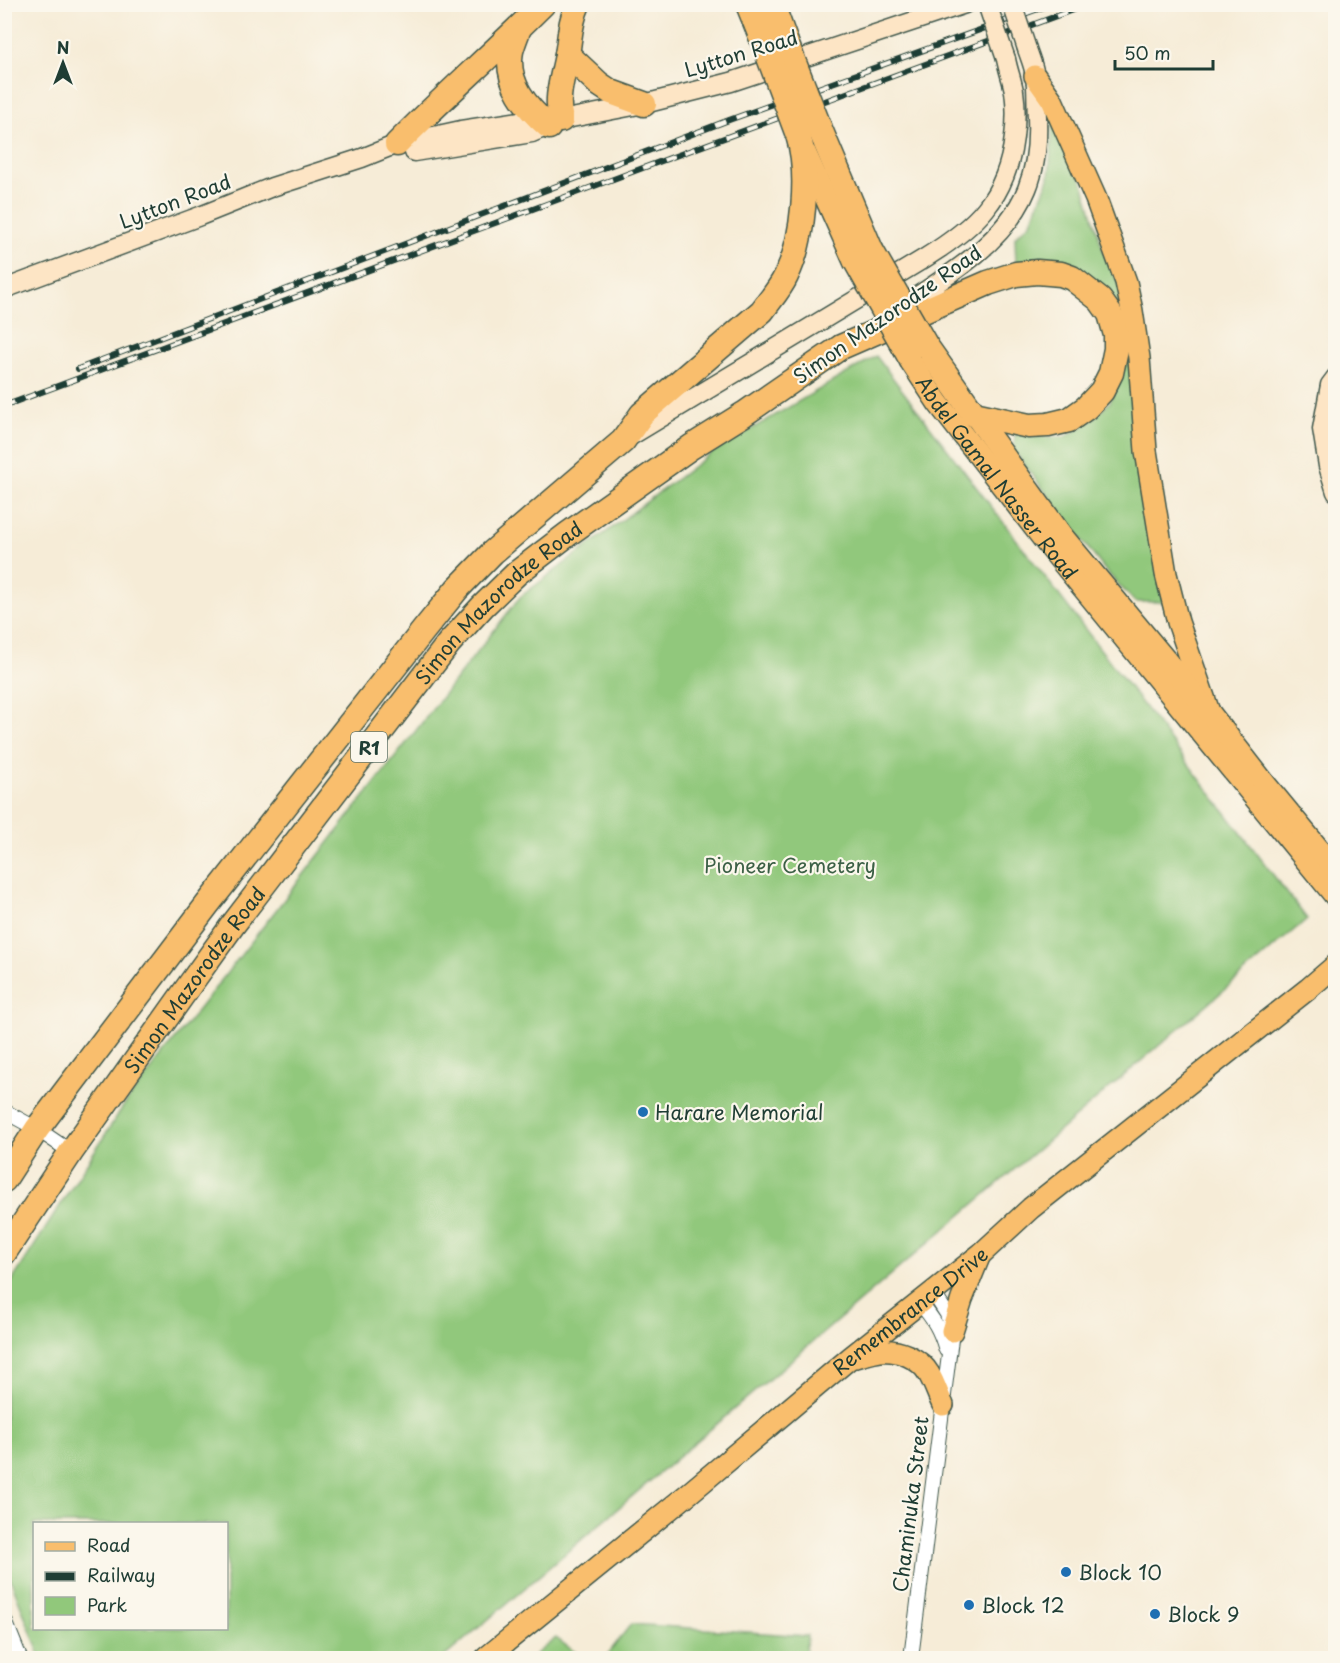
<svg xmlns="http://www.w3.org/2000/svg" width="1340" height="1663" font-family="'Playpen Sans',sans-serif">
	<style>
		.green { fill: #91c87b; stroke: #588258; stroke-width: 1.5; fill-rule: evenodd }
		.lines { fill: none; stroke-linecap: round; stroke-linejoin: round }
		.street-casing { stroke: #3f574c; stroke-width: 16 }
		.secondary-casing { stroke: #3f574c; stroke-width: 21 }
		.primary-casing { stroke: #3f574c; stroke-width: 24 }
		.highway-casing { stroke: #3f574c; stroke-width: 27 }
		.street { stroke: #fff; stroke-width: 14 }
		.secondary { stroke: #fde5c5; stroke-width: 18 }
		.primary { stroke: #f9be6d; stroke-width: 21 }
		.highway { stroke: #f9be6d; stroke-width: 24 }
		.rail-casing { stroke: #1f3d34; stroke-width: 6 }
		.rail { stroke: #fbf7ec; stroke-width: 4; stroke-dasharray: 11; stroke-linecap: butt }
		.secondary-bridge-casing { stroke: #3f574c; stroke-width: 21; stroke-linecap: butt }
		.primary-bridge-casing { stroke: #3f574c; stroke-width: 24; stroke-linecap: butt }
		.highway-bridge-casing { stroke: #3f574c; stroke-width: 27; stroke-linecap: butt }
		.secondary-bridge { stroke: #fde5c5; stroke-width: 18 }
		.primary-bridge { stroke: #f9be6d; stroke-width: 21 }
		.highway-bridge { stroke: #f9be6d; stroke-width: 24 }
		.poi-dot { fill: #1f6fb2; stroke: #fbf7ec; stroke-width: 2 }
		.labels { text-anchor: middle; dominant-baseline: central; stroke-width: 4.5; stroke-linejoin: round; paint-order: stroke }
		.shield { fill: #fbf7ec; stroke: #61756b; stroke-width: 1.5 }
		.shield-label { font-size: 18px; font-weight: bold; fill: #1f3d34 }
		.street-label { font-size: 20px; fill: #1f3d34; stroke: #fbf7ec }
		.park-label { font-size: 20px; fill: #3c6046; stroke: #fbf7ec }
		.poi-label { font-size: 20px; fill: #1f3d34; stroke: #fbf7ec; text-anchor: start }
	</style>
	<rect width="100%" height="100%" fill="#fbf7ec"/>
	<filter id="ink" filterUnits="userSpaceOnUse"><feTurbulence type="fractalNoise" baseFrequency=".0167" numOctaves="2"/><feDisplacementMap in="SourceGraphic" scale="12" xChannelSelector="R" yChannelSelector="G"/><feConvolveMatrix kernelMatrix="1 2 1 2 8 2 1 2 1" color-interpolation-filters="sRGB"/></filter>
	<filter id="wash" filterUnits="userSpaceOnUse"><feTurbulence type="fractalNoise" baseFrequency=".008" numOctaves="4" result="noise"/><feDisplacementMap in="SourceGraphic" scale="24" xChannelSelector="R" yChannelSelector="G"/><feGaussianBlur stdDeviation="1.35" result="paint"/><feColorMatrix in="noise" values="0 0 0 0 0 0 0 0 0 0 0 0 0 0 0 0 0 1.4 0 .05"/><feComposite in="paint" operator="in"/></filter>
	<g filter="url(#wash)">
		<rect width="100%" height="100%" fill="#f6ecd7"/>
		<g class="green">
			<path d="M1053,117L1083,183L1104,253L1120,287L1164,602H1135L1104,569L1014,451L1015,434L1043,437H1065L1091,421L1110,402L1126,358L1109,301L1016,265L1015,237L1031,222L1049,178Z"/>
			<path d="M876,356L1307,919L443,1658H41L5,1565V1292L124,1105L520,597L714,451ZM34,1524H226V1628H34Z"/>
			<path d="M631,1624L807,1636L805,1658H605Z"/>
			<path d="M556,1638L583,1658H531Z"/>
		</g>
	</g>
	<g filter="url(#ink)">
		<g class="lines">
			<g class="street-casing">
				<g id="street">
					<path d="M4,1111L37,1129L71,1152"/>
					<path d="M920,1303C934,1320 940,1329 946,1350"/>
					<path d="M4,1618L20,1658"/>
					<path d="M911,1658L952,1331L947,1314L933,1292"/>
				</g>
			</g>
			<g class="secondary-casing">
				<g id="secondary">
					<path d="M414,152L532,133L557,122"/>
					<path d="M4,289L200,216L272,187L362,158L397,144L461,130L539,118L561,120L644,104L731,82L965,4"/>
					<path d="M894,311C942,280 1005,244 1027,189C1036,167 1038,140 1037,117C1036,104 1037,89 1035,76C1034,67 1030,58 1027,49"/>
					<path d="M1336,377L1330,385L1322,429L1328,466L1336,492"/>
					<path d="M629,437L925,258C975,227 1007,198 1014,137C1016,122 1016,105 1014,91C1012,80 1008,70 1006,59"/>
				</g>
			</g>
			<g class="primary-casing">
				<g id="primary">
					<path d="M1035,76L1052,100L1096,199L1126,282L1132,311L1139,358L1146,451L1166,574L1178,622L1209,712"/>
					<path d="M805,152L854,261"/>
					<path id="s1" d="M911,362L938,403L1048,545L1336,897"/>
					<path d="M974,414L1063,537L1209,712L1266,785L1336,870"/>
					<path d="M952,1331L962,1299L979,1257"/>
					<path d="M856,1357C864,1355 872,1352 880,1351C898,1349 920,1358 929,1374C935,1384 938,1395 943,1405"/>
					<path id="s2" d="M486,1658L687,1495L850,1358L981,1254L1031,1208L1308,989L1336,965"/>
				</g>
			</g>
			<g class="highway-casing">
				<g id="highway">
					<path d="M748,4L764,44"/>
					<path d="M772,4L785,40"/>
					<path d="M519,28C516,36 513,43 511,51C505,83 527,108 549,127"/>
					<path d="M567,54L599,84L611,92L644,104"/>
					<path d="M561,120C555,97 563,77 567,55C570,37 570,21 578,4"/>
					<path d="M820,129L871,250"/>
					<path d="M397,144C444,96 495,52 543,4"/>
					<path d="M4,1180L37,1129L207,905L423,631L457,589L493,552L623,441L642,414L762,311C770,300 780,289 786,276C804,240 810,173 798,135"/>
					<path id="s3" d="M4,1253L71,1152L191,983L232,926L449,643L483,606L517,573L568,534L691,447L744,414L841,347L988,283L1016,274L1037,272L1061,274L1072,278L1100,300L1110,314L1116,335V349L1111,373L1102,391L1086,408L1069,420L1048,425L1029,426L974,414L926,346"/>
				</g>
			</g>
			<use href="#street" class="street"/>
			<use href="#secondary" class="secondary"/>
			<use href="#primary" class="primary"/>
			<use href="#highway" class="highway"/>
			<g class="rail-casing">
				<g id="rail">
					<path d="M78,369L729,120L1052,4"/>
					<path d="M4,406L667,159L1089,4"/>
				</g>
			</g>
			<use href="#rail" class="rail"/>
			<g class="secondary-bridge-casing">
				<g id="secondary-bridge">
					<path d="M987,4L1006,59"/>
					<path d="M1012,4L1027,49"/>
				</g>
			</g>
			<g class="primary-bridge-casing">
				<path id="primary-bridge" d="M854,261L911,362"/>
			</g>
			<g class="highway-bridge-casing">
				<g id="highway-bridge">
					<path d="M785,40L820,129"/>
					<path d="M764,44L798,135"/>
					<path d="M871,250L926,346"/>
				</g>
			</g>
			<use href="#secondary-bridge" class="secondary-bridge"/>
			<use href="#primary-bridge" class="primary-bridge"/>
			<use href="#highway-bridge" class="highway-bridge"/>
		</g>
	</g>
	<g class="poi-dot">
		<circle cx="643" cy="1112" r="6"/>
		<circle cx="1066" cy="1572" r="6"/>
		<circle cx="969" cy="1605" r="6"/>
		<circle cx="1155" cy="1614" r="6"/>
	</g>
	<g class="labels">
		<rect class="shield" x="351" y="732" width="36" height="30" rx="4.5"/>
		<g class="shield-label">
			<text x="369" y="747">R1</text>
		</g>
		<g class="street-label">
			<text transform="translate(741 53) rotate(-17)">Lytton Road</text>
			<text transform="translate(175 201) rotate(-21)">Lytton Road</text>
			<text transform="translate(887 314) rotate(-35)">Simon Mazorodze Road</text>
			<text stroke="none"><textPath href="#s1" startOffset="144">Abdel Gamal Nasser Road</textPath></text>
			<text stroke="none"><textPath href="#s3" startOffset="819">Simon Mazorodze Road</textPath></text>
			<text stroke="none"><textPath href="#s3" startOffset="333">Simon Mazorodze Road</textPath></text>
			<text stroke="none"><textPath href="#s2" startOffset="548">Remembrance Drive</textPath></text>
			<text transform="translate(910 1504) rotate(-83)">Chaminuka Street</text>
		</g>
		<g class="park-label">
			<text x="790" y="865">Pioneer Cemetery</text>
		</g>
		<g class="poi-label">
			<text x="655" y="1112">Harare Memorial</text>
			<text x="1078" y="1572">Block 10</text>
			<text x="981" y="1605">Block 12</text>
			<text x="1167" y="1614">Block 9</text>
		</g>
	</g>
	<rect width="1340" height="1663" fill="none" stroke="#fbf7ec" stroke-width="24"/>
	<rect x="33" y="1522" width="195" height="108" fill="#fbf7ec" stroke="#a3ada2" stroke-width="1.5"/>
	<rect x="45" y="1542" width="30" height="9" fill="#f9be6d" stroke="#a3ada2" stroke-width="1.5"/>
	<text x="87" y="1552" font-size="18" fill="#1f3d34">Road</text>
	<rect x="45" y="1572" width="30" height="9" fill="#1f3d34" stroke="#a3ada2" stroke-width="1.5"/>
	<text x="87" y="1582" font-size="18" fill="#1f3d34">Railway</text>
	<rect x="45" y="1597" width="30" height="18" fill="#91c87b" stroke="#a3ada2" stroke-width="1.5"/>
	<text x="87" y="1612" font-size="18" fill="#1f3d34">Park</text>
	<g transform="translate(63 63)" stroke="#fbf7ec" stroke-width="4.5" paint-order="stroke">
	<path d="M0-4.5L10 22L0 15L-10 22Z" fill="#1f3d34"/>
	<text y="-9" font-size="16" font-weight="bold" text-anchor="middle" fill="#1f3d34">N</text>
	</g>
	<path d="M1115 60v9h98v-9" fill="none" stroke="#1f3d34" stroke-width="3"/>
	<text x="1124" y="60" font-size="18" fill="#1f3d34" stroke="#fbf7ec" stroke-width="4.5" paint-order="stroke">50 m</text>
</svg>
